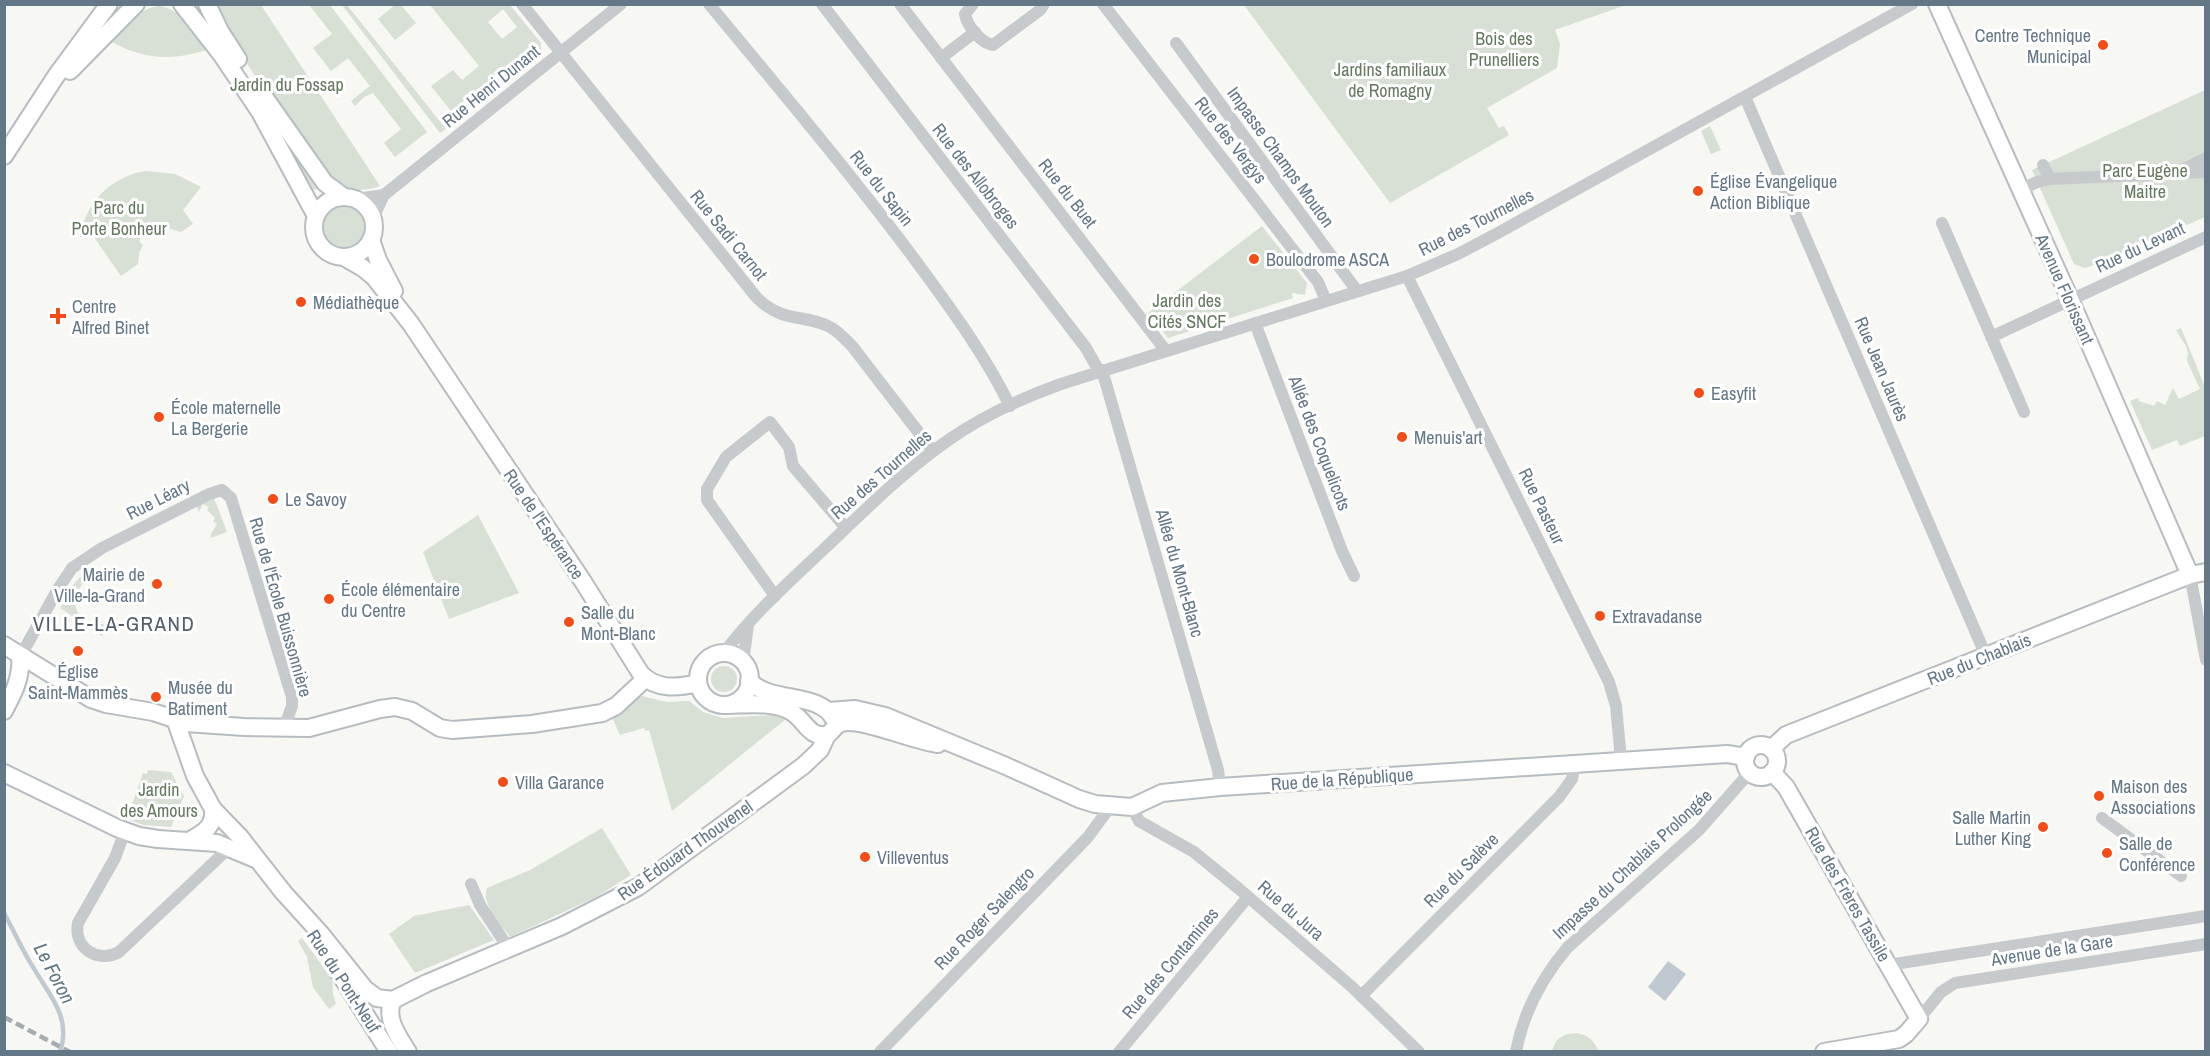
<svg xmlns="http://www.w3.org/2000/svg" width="2210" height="1056" font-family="'Archivo Narrow',sans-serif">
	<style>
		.green { fill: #d8dfd4; fill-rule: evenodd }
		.water { fill: #bfcad0 }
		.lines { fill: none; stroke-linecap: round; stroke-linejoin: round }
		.stream { stroke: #bfcad0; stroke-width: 4.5 }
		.secondary-casing { stroke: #b6bcc0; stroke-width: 20 }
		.street { stroke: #c6cacd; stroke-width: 12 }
		.secondary { stroke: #fff; stroke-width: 16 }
		.rail { stroke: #a6acb2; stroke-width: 4.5; stroke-dasharray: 9 4.5; stroke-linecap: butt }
		.poi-dot { fill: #f34c17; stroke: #fff; stroke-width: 2 }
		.labels { text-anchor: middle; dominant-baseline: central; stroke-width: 6; stroke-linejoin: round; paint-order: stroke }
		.poi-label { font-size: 18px; fill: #637787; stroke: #fff; text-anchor: start }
		.park-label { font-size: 18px; fill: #64795e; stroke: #fff }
		.street-label { font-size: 18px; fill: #637787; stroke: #fff }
		.water-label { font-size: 20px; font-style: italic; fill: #5f7983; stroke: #fff }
		.quarter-label { font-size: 21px; letter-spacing: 1.5px; fill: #52606b; stroke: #fff }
	</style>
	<rect width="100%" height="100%" fill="#f7f7f3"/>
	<g class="green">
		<path d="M396,4L401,5L416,23L395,40L378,19Z"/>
		<path d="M192,5H201L219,37L320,186L311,192Z"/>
		<path d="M215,5H261L380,186C364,192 350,191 335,182C290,126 245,70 215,5Z"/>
		<path d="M309,5H330L427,132L395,157L384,143L401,129L373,93L364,97L355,106L351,101L370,86L348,58L331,71L313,48L332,34Z"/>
		<path d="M342,5H347L446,129L440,133Z"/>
		<path d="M430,5H510L541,43V50L511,74L506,67L451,111L431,86L453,70L462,80L479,66ZM503,9L517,27L502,39L488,22Z"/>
		<path d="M1244,5H1626L1555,30L1560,44L1557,68L1487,108L1499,128L1504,126L1509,135L1390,203Z"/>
		<path d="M160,6C182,10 195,33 209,49C174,61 145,60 112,42C126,27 139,7 160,6Z"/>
		<path d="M2205,90V217L2089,267L2084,268L2074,264L2032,170Z"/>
		<path d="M1710,126L1721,150L1711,154L1701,131Z"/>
		<path d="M146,171L175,174L201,187L183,210L193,224L181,232L168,228L166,222L147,226L148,230L139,241L143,245L139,253L138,264L121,276L94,237H80C86,202 110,177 146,171Z"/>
		<circle cx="344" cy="227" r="21"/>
		<path d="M1262,226L1307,283L1305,295L1292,293L1293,298L1168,338L1148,313Z"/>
		<path d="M2181,328L2205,387V436L2180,446L2177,440L2152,450L2130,401L2138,398L2139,401L2154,406L2157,401L2165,405L2173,388L2179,399L2200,389L2187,361L2188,353L2186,346L2176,330Z"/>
		<path d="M214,498L227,532L211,538V534L217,524L213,521L215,518L207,510L209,507L203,504L199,512L196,505Z"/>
		<path d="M478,515L519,593L449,619L423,552Z"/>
		<path d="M101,570L100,577C87,577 79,584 77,596L67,595C75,581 83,570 101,570Z"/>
		<path d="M63,602L75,604C80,627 93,620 109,626L102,636L60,608Z"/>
		<circle cx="724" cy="679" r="13"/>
		<path d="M642,696L666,702L689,701L703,712L723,718L773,715L786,719L672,811L649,730L646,731L644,728L620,735L612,717L634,698Z"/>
		<path d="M148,770L171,772L184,796L171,827L144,825L127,819L143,773L147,774Z"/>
		<path d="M602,828L631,875L596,897L510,937C501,924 481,905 487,888L530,870Z"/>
		<path d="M469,905L494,940L415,973L389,934L414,916Z"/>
		<path d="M302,938L332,979L333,994L336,1004L329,1009L313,987L307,957L298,941Z"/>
		<path d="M1577,1033C1588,1035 1595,1041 1598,1051H1552C1556,1037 1563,1034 1577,1033Z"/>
	</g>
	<path class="water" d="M1668,961L1686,974L1665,1001L1648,987Z"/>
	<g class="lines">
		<path class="stream" d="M4,913C14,931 22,950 33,967C49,995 72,1017 60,1052"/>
		<g class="secondary-casing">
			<g id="secondary">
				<path d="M182,4L221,54L260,112L316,216"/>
				<path d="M207,4L220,31L238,59"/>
				<path d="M1937,4L2070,299L2190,575"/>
				<path d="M70,71L136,4"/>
				<path d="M258,88L325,183L344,197"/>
				<path d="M4,156L56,76L109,4"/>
				<circle cx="344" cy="227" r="30"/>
				<path d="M371,240L378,260L394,291"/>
				<path d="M344,257L363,268L374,277L411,324L582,580L641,674C657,690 677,688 698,683"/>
				<path d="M4,645L91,699L106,704L153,712L186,723L244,727L309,728L380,709L395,707L412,711L440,728L452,730L532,724L602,713L616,706L645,679"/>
				<circle cx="724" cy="679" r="26"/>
				<path d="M749,681C772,704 819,691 834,719"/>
				<path d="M724,705C745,705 771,701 790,711C805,719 808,738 827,735C833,731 835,725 841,723C861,717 912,741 938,744"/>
				<path d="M4,711C13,694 22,677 20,657"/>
				<path d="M828,711L855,709L885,716L1006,766L1079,799L1095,804L1132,807L1162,793L1220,787L1727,754L1746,757"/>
				<path d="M175,719L195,776L213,809L240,837L283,892L321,934L365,989L377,998L393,1000L427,983L562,926L638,887L803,766L820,750L827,735"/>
				<circle cx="1761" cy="761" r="16"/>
				<path d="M1771,749L1786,735L2190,575L2206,572"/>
				<path d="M1772,772L1786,787L1919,1019L1906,1034L1899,1039L1824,1052"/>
				<path d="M4,773L117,828L139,836L158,839L217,843L255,859"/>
				<path d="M189,841C203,833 215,827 213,809"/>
				<path d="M338,971L389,1052"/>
				<path d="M393,1000C384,1018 399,1037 408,1052"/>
			</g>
		</g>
		<g class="street">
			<path d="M522,4L757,298C784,324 802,313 830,327C839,332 845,339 852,346L933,451"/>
			<path d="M709,4C777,86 846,168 910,253C946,302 983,351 1010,406"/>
			<path d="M822,4L1086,348L1099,371"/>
			<path d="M900,4L1166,351"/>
			<path d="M973,4L965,14C967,26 981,43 993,45L1040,10L1044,4"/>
			<path d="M1103,4L1318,282L1326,301"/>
			<path d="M1176,43L1357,291"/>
			<path d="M941,58L975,32"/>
			<path d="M1745,97L1986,656"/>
			<path d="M2043,165L2050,179"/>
			<path d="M2180,171L2206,158"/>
			<path d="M2020,190L2037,182L2050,179L2206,172"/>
			<path d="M356,199L384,195"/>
			<path d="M373,218L384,195L621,4"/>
			<path d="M1942,223L2024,412"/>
			<path d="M1407,276L1609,682L1616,706L1621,760"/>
			<path d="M1255,323L1342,551L1354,576"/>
			<path d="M1991,337L2206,237"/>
			<path d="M1102,370L1218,770L1220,787"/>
			<path d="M2190,575L2206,660"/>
			<path d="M775,596L707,500V489L726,457L770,422L789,447L793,466L846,528"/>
			<path d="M723,654C752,615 789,582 824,549C864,511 903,472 947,441C981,417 1022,398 1061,384L1407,276L1458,254L1496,234L1912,4"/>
			<path d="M20,657L58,589L72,568L102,548L209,494L222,490L231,498L292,697V706L284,728"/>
			<path d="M743,663L748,625"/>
			<path d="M1132,807L1139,821L1194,852L1238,888L1352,987L1419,1052"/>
			<path d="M2102,818L2181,876"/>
			<path d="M125,831L115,858L78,923C73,948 98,964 119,952L230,847"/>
			<path d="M471,884L480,905L509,949"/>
			<path d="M1888,965L2206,916"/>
			<path d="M1361,996L1559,797L1572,779L1575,763"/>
			<path d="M1919,1019L1941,992L1955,983L2206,944"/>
			<path d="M880,1052L1088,837L1110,807"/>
			<path d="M1119,1052L1248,897"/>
			<path d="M1516,1052C1523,1013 1542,978 1567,948L1699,830L1750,772"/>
		</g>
		<use href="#secondary" class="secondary"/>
		<path class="rail" d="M4,1017L70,1052"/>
	</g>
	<g class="poi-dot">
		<circle cx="2103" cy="45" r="6"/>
		<circle cx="1698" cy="191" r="6"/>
		<circle cx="1254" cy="259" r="6"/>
		<circle cx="301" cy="302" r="6"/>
		<path d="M55 307h6v6h6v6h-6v6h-6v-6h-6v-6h6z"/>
		<circle cx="1699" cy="393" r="6"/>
		<circle cx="159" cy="417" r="6"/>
		<circle cx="1402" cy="437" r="6"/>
		<circle cx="273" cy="499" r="6"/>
		<circle cx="157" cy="584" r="6"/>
		<circle cx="329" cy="599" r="6"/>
		<circle cx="1600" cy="616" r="6"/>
		<circle cx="569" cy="622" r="6"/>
		<circle cx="78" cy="651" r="6"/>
		<circle cx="156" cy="697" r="6"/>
		<circle cx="503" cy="782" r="6"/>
		<circle cx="2099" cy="796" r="6"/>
		<circle cx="2043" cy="827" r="6"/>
		<circle cx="2107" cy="853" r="6"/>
		<circle cx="865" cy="857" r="6"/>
	</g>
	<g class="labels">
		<g class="poi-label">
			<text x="2091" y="35" text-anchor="end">Centre Technique<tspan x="2091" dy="21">Municipal</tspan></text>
			<text x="1710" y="181">Église Évangelique<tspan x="1710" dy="21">Action Biblique</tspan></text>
			<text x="1266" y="259">Boulodrome ASCA</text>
			<text x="313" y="302">Médiathèque</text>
			<text x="72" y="306">Centre<tspan x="72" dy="21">Alfred Binet</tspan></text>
			<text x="1711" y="393">Easyfit</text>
			<text x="171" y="407">École maternelle<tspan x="171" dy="21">La Bergerie</tspan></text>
			<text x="1414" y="437">Menuis'art</text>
			<text x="285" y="499">Le Savoy</text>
			<text x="145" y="574" text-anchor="end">Mairie de<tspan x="145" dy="21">Ville-la-Grand</tspan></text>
			<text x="341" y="589">École élémentaire<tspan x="341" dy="21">du Centre</tspan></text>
			<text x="581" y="612">Salle du<tspan x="581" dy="21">Mont-Blanc</tspan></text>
			<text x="1612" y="616">Extravadanse</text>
			<text x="78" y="671" text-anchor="middle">Église<tspan x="78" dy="21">Saint-Mammès</tspan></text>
			<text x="168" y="687">Musée du<tspan x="168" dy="21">Batiment</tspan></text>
			<text x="515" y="782">Villa Garance</text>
			<text x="2111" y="786">Maison des<tspan x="2111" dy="21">Associations</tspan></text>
			<text x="2031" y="817" text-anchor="end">Salle Martin<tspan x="2031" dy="21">Luther King</tspan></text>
			<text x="2119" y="843">Salle de<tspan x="2119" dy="21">Conférence</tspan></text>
			<text x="877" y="857">Villeventus</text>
		</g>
		<g class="park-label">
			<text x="1504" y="38">Bois des<tspan x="1504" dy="21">Prunelliers</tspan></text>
			<text x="1390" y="69">Jardins familiaux<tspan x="1390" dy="21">de Romagny</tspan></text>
			<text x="287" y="84">Jardin du Fossap</text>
			<text x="2145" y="170">Parc Eugène<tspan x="2145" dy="21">Maitre</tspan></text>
			<text x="119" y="207">Parc du<tspan x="119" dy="21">Porte Bonheur</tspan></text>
			<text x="1187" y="300">Jardin des<tspan x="1187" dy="21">Cités SNCF</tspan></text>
			<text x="159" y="789">Jardin<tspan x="159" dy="21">des Amours</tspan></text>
		</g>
		<g class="street-label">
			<text transform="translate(491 86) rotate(-39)">Rue Henri Dunant</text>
			<text transform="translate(1231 140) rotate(52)">Rue des Vergys</text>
			<text transform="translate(1281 157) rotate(54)">Impasse Champs Mouton</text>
			<text transform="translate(976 176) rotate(52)">Rue des Allobroges</text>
			<text transform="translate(882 188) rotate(52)">Rue du Sapin</text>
			<text transform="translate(1068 193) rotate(52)">Rue du Buet</text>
			<text transform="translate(1476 222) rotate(-27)">Rue des Tournelles</text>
			<text transform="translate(729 235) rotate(51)">Rue Sadi Carnot</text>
			<text transform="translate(2140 247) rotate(-25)">Rue du Levant</text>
			<text transform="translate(2065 289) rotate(66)">Avenue Florissant</text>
			<text transform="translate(1882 369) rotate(67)">Rue Jean Jaurès</text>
			<text transform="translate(1320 443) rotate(69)">Allée des Coquelicots</text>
			<text transform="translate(881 474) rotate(-41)">Rue des Tournelles</text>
			<text transform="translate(158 499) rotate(-27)">Rue Léary</text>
			<text transform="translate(1542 506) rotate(64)">Rue Pasteur</text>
			<text transform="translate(544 524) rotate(56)">Rue de l'Espérance</text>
			<text transform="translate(1180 573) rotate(74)">Allée du Mont-Blanc</text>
			<text transform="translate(281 607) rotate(74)">Rue de l'École Buissonnière</text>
			<text transform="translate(1979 659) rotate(-22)">Rue du Chablais</text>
			<text transform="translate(1342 779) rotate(-4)">Rue de la République</text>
			<text transform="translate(685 850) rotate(-35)">Rue Édouard Thouvenel</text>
			<text transform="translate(1632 864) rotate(-43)">Impasse du Chablais Prolongée</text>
			<text transform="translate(1461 870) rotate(-45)">Rue du Salève</text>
			<text transform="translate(1848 894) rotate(60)">Rue des Frères Tassile</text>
			<text transform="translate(1291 910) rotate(41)">Rue du Jura</text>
			<text transform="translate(984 918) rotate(-46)">Rue Roger Salengro</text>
			<text transform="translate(2052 950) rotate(-9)">Avenue de la Gare</text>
			<text transform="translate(1170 963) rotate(-50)">Rue des Contamines</text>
			<text transform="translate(344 981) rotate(57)">Rue du Pont-Neuf</text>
		</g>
		<g class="water-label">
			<text transform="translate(55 973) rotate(62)">Le Foron</text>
		</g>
		<g class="quarter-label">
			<text x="114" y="623">VILLE-LA-GRAND</text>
		</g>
	</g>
	<rect width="2210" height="1056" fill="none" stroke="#637787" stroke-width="12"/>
</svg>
